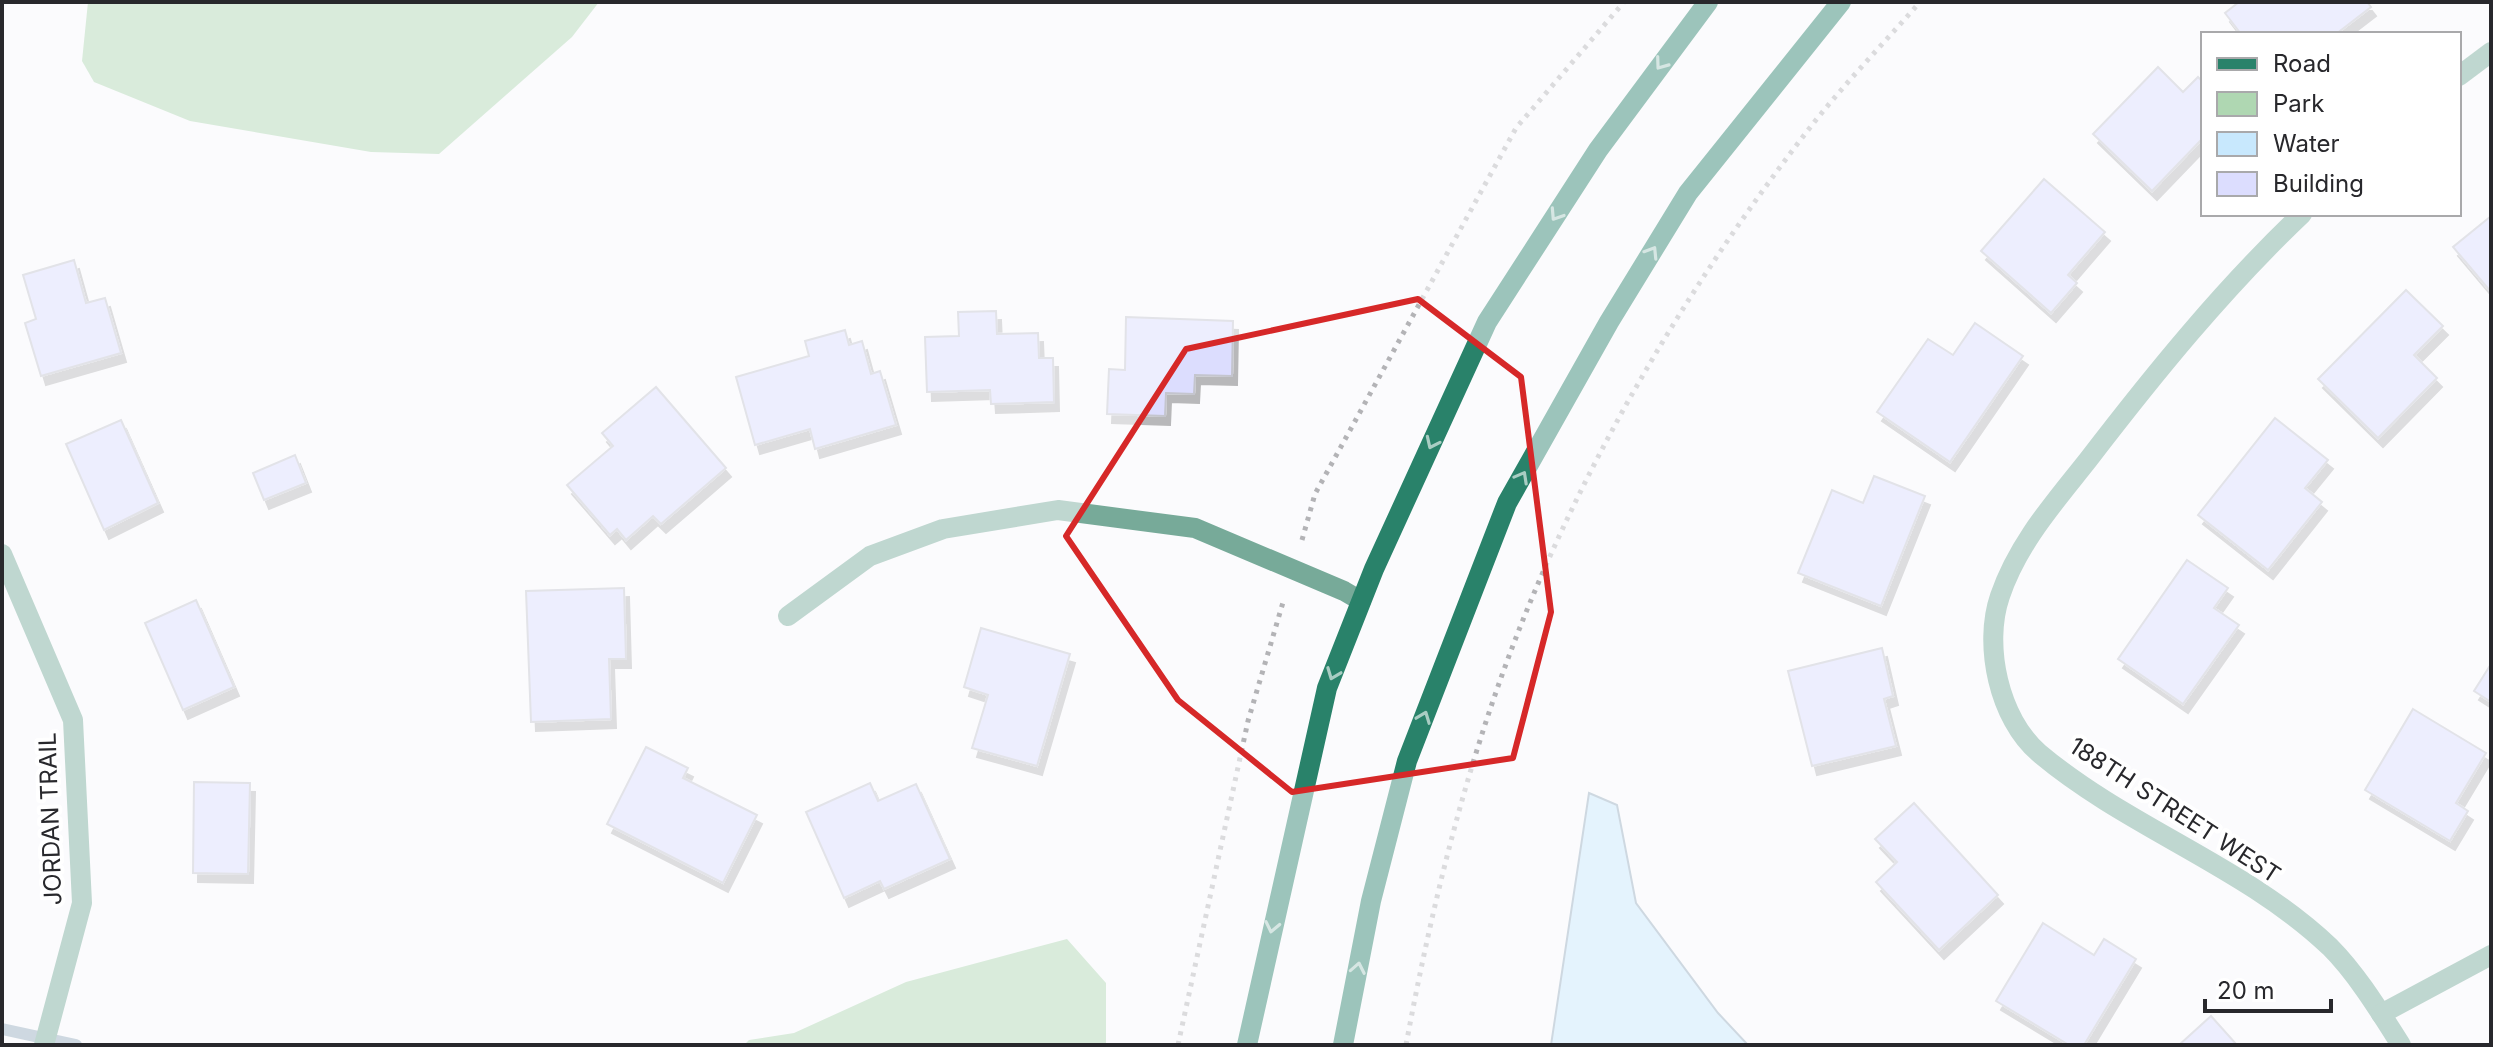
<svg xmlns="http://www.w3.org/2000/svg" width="2493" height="1047" font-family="Inter,sans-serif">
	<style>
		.green { fill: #afd7b2 }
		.water { fill: #c8e8fd; stroke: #98aebe; stroke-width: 2 }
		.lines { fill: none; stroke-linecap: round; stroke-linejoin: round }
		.stream { stroke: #98aebe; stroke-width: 12 }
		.building { fill: #dcddfe; stroke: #c4c5ce; stroke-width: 2; filter: url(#shadow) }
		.path { stroke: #b3b3b6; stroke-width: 5; stroke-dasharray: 4 6; stroke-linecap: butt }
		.street { stroke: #7a9; stroke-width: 20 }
		.secondary { stroke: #29826a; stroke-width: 20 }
		.oneway { stroke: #a9cdc3 }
		.marked { fill: none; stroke: #d62828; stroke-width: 6; stroke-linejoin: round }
		.labels { text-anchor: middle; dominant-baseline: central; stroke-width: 8; stroke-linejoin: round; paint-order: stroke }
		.street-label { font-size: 24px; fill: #28282c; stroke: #fff }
	</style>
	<defs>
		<filter id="shadow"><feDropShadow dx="5" dy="9" stdDeviation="0" flood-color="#0004"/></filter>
	</defs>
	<rect width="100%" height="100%" fill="#fbfbfd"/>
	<g class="green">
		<path d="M88,2H599L572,37L439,154L371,152L190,121L94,82L82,61Z"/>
		<path d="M1067,939L1106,983V1045H744L749,1040L794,1033L906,982Z"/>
	</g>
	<path class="water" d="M1589,793L1617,805L1636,903L1718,1013L1748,1045H1551Z"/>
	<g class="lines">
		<path class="stream" d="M2,1029L76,1045"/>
	</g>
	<g class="building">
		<path d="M2239,2H2367L2371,7L2336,34H2241L2225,13Z"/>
		<path d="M2158,67L2183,92L2198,77L2203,82V138L2152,191L2093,134Z"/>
		<path d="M2044,179L2105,232L2068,275L2077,283L2051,313L1981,251Z"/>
		<path d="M2491,216V292L2453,247Z"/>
		<path d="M74,260L86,303L105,298L121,353L41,376L25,323L36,319L23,275Z"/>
		<path d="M2406,290L2443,326L2414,355L2437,378L2378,438L2318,379Z"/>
		<path d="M996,311L997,334L1038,333L1039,358H1053L1054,402L991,404L990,390L927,392L925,337L959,336L958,312Z"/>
		<path d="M1126,317L1233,321L1232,376L1195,375L1194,394L1166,393L1165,416L1107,414L1109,369L1125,370Z"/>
		<path d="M1975,323L2023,356L1950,462L1877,412L1928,339L1953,355Z"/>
		<path d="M845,330L849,345L862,341L871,374L880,371L896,425L815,449L810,429L755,445L736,377L809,356L805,341Z"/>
		<path d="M656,387L726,468L661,524L653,516L626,540L617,529L610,535L567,485L613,446L602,433Z"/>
		<path d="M2275,418L2328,460L2305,488L2322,502L2268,570L2198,515Z"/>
		<path d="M121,420L158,503L104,530L66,444Z"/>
		<path d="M295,455L306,483L264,500L253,473Z"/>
		<path d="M1874,476L1925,496L1881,606L1798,573L1832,490L1863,503Z"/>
		<path d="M2187,560L2228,588L2214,608L2239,625L2183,704L2118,659Z"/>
		<path d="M624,588L626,659H609L611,719L531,722L526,591Z"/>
		<path d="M196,600L234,687L183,710L145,623Z"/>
		<path d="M981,628L1070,654L1037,766L972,748L988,695L964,687Z"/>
		<path d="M1882,648L1893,696L1884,699L1896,746L1812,766L1788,671Z"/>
		<path d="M2491,664V702L2474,691Z"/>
		<path d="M2413,709L2486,753L2456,803L2468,811L2450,841L2365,790Z"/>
		<path d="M646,747L688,768L683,778L757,815L723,883L607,824Z"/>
		<path d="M194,782L250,783L248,874L193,873Z"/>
		<path d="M870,783L878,801L916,784L950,859L884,889L880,881L844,898L806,812Z"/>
		<path d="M1914,803L1998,895L1939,950L1876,882L1897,862L1875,839Z"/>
		<path d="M2043,923L2094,955L2104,939L2136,959L2084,1045H2069L1996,1001Z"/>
		<path d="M2211,1016L2237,1045H2179Z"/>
	</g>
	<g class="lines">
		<g class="path">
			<path d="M1302,540L1315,494L1516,128L1624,2"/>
			<path d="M1178,1045L1248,721L1284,599"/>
			<path d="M1406,1045C1435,889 1474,733 1537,586C1607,422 1703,265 1812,125C1846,82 1884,43 1920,2"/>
		</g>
		<g class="street">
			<path d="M2459,76L2491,52"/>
			<path d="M2302,214C2223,289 2154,374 2088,460C2054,503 2018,543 2000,596C1983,645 1999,719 2039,753C2128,828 2245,866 2330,947C2357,974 2380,1012 2401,1045"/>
			<path d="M2,554L73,720L82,903L44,1045"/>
			<path d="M788,616L870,556L943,529L1058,510L1195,528L1344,591L1361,601"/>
			<path d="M2381,1014L2491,955"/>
		</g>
		<g class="secondary">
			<path d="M1247,1045L1327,688L1374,569L1487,322L1598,150L1708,2"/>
			<path d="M1343,1045L1371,901L1407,761L1507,503L1609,322L1688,193L1841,2"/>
		</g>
	</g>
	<defs><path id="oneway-chevron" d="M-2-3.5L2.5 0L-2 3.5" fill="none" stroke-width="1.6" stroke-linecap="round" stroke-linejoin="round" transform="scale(2)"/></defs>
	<g class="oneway">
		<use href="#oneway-chevron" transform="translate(1661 64) rotate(126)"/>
		<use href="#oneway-chevron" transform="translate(1556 215) rotate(123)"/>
		<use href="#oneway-chevron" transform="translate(1652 252) rotate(-58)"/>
		<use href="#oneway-chevron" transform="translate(1432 443) rotate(115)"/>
		<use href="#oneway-chevron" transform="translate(1522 477) rotate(-61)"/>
		<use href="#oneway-chevron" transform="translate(1333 674) rotate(111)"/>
		<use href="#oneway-chevron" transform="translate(1424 717) rotate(-69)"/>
		<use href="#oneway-chevron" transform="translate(1272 927) rotate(102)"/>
		<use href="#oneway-chevron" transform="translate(1358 968) rotate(-79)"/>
	</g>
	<path d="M0 0H2493V1047H0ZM1418,299L1521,377L1551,612L1513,758L1292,792L1178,700L1066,536L1186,349Z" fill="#fbfbfd" fill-opacity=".55" fill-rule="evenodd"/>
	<path class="marked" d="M1418,299L1521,377L1551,612L1513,758L1292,792L1178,700L1066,536L1186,349Z"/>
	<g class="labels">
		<g class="street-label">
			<text transform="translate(2175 810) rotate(33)">188TH STREET WEST</text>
			<text transform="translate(50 819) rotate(-92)">JORDAN TRAIL</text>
		</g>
	</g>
	<rect width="2493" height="1047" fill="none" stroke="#28282c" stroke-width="8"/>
	<rect x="2201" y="32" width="260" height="184" fill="#ffffff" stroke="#a9a9ab" stroke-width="2"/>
	<rect x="2217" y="58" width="40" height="12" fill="#29826a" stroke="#a9a9ab" stroke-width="2"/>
	<text x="2273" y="72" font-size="24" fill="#28282c">Road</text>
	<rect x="2217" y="92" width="40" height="24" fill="#afd7b2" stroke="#a9a9ab" stroke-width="2"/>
	<text x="2273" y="112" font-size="24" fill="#28282c">Park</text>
	<rect x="2217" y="132" width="40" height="24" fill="#c8e8fd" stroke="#a9a9ab" stroke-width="2"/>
	<text x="2273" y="152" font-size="24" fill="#28282c">Water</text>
	<rect x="2217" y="172" width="40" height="24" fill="#dcddfe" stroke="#a9a9ab" stroke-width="2"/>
	<text x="2273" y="192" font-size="24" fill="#28282c">Building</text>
	<path d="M2205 999v12h126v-12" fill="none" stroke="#28282c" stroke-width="4"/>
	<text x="2217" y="999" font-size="24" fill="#28282c" stroke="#ffffff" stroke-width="6" paint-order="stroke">20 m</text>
</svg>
